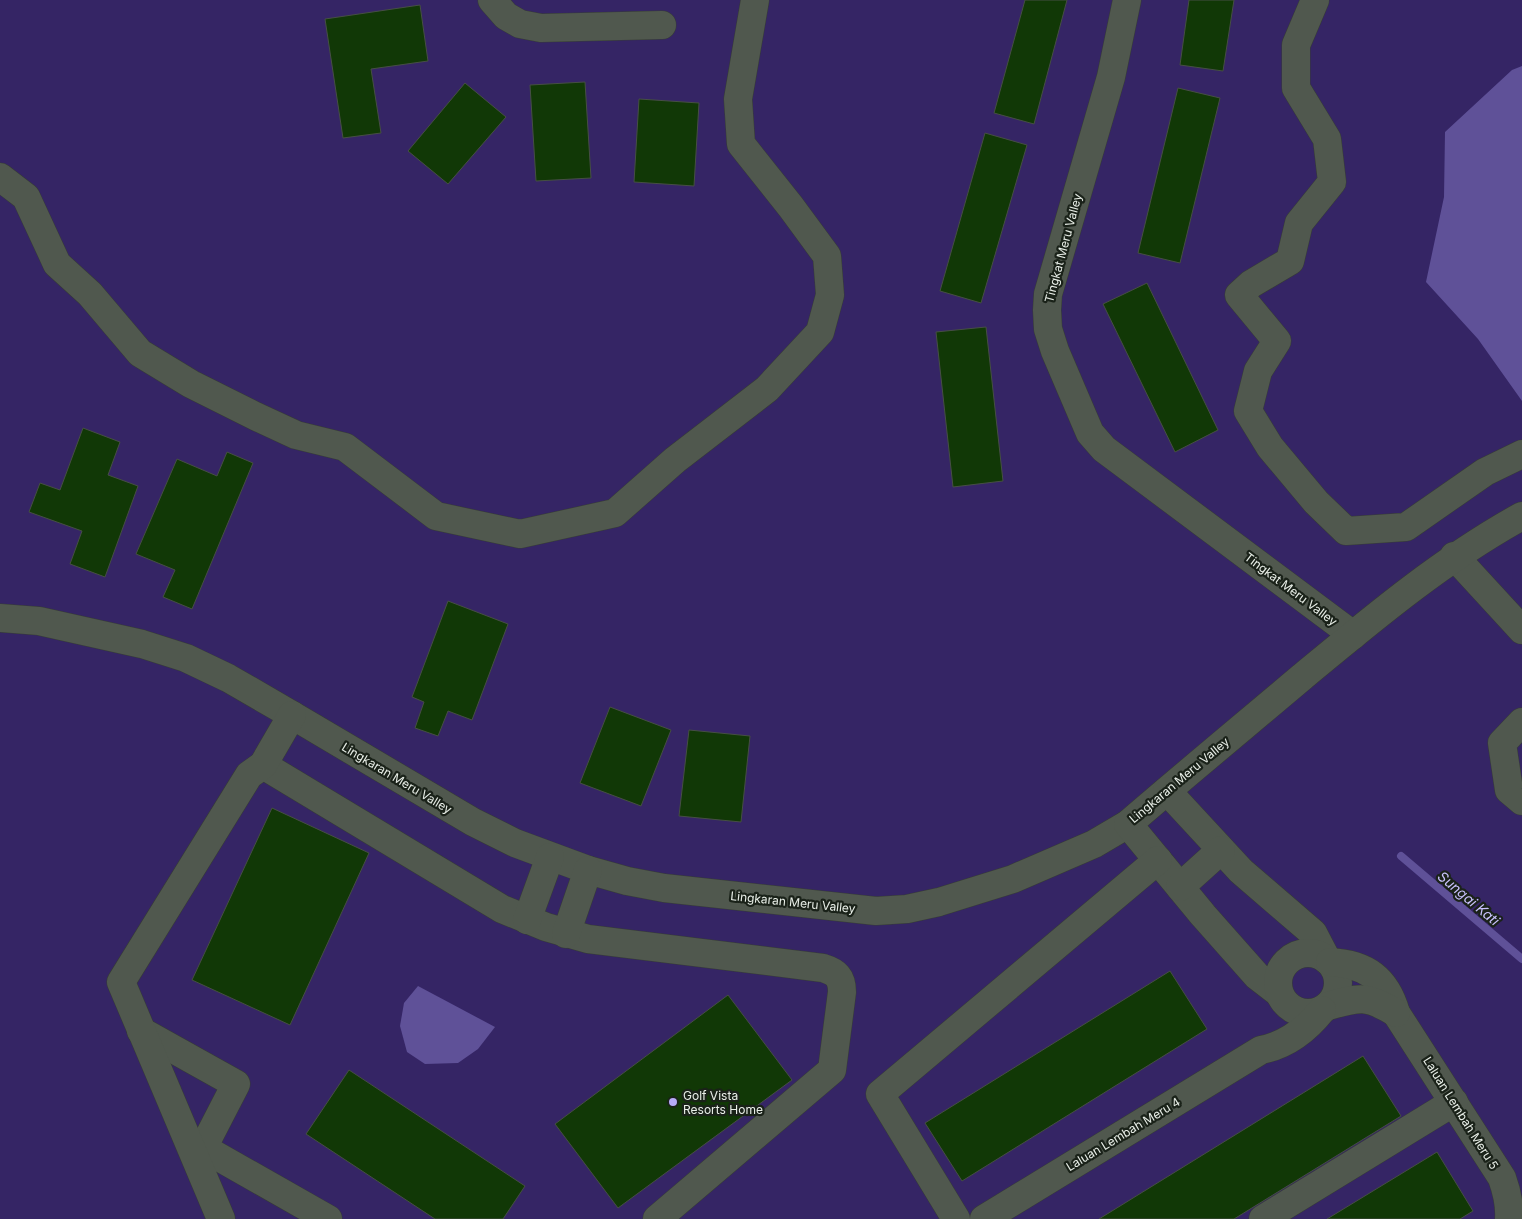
<svg xmlns="http://www.w3.org/2000/svg" width="1522" height="1219" font-family="Inter,sans-serif">
	<style>
		.green { fill: #352565 }
		.water { fill: #5f5198 }
		.lines { fill: none; stroke-linecap: round; stroke-linejoin: round }
		.stream { stroke: #5f5198; stroke-width: 8 }
		.building { fill: #113806; stroke: #464f44 }
		.minor-casing { stroke: #373d36; stroke-width: 29 }
		.minor { stroke: #50584e; stroke-width: 28 }
		.poi-dot { fill: #b7abf8; stroke: #1a2219; stroke-width: 2 }
		.labels { text-anchor: middle; dominant-baseline: central; stroke-width: 4.5; stroke-linejoin: round; paint-order: stroke }
		.street-label { font-size: 12px; fill: #e9efe8; stroke: #1a2219 }
		.poi-label { font-size: 12px; fill: #e9efe8; stroke: #1a2219; text-anchor: start }
		.water-label { font-size: 14px; font-style: italic; fill: #c9c1fd; stroke: #1a2219 }
	</style>
	<rect width="100%" height="100%" fill="#1a2219"/>
	<rect class="green" x="0" y="0" width="1522" height="1219"/>
	<g class="water">
		<path d="M1522,66V401L1478,339L1426,282L1444,197L1445,132L1512,70Z"/>
		<path d="M418,986L495,1027L478,1049L458,1063L425,1064L407,1052L400,1026L404,1003Z"/>
	</g>
	<g class="lines">
		<path class="stream" d="M1401,856L1522,959"/>
	</g>
	<g class="building">
		<path d="M1025,0H1067L1034,124L994,113Z"/>
		<path d="M1189,0H1234L1223,71L1180,65Z"/>
		<path d="M420,5L428,61L371,69L381,133L343,138L325,19Z"/>
		<path d="M585,82L591,178L536,181L530,85Z"/>
		<path d="M465,83L506,117L448,184L408,151Z"/>
		<path d="M1178,88L1220,98L1180,263L1138,253Z"/>
		<path d="M639,99L699,103L694,186L634,182Z"/>
		<path d="M985,133L1027,145L981,303L940,291Z"/>
		<path d="M1147,283L1218,430L1175,452L1103,304Z"/>
		<path d="M986,327L1003,481L953,487L936,332Z"/>
		<path d="M83,428L120,442L108,475L138,486L105,577L70,564L82,531L29,512L40,483L60,490Z"/>
		<path d="M227,452L253,463L192,609L163,597L175,570L136,554L177,459L217,476Z"/>
		<path d="M448,601L508,624L472,720L448,711L438,736L415,728L424,702L412,697Z"/>
		<path d="M610,707L671,730L641,806L580,783Z"/>
		<path d="M689,730L750,736L741,822L679,816Z"/>
		<path d="M272,808L369,853L290,1025L192,980Z"/>
		<path d="M1170,971L1207,1029L962,1181L925,1123Z"/>
		<path d="M728,995L792,1080L618,1208L555,1124Z"/>
		<path d="M1363,1056L1401,1116L1234,1219H1099Z"/>
		<path d="M349,1070L525,1186L503,1219H435L306,1134Z"/>
		<path d="M1437,1152L1473,1211L1460,1219H1327Z"/>
	</g>
	<g class="lines">
		<g class="minor-casing">
			<g id="minor">
				<path d="M492,0L506,16L520,24L541,28L662,25"/>
				<path d="M1127,0L1111,77L1048,294L1047,310L1048,329L1055,351L1090,433L1104,449L1353,635"/>
				<path d="M1315,0L1296,45V88L1327,139L1332,182L1299,223L1290,261L1251,284L1239,295L1277,341L1258,371L1248,411L1270,447L1316,502L1346,531L1406,527L1485,472L1522,454"/>
				<path d="M0,177L26,197L57,264L90,294L140,353L191,384L255,416L296,435L345,447L436,516L520,534L615,513L675,460L767,389L820,332L830,295L827,256L791,207L741,144L738,99L755,0"/>
				<path d="M1454,556L1522,630"/>
				<path d="M0,618L39,621L142,644L186,658L228,678L292,715L473,822L515,843L588,870L627,881L664,888L876,911L907,909L939,902L1013,879L1094,844L1128,824C1186,774 1244,726 1302,677C1372,619 1442,560 1522,516"/>
				<path d="M1522,722L1502,743L1509,790L1522,801"/>
				<path d="M263,765L502,909L546,927L588,939L823,968C836,972 842,977 842,992L832,1070L657,1219"/>
				<path d="M1167,791L1241,871L1313,933L1327,960"/>
				<path d="M1128,824L1203,915L1257,976L1279,993"/>
				<path d="M1180,887L1221,850"/>
				<path d="M527,920L550,857"/>
				<path d="M566,934L588,870"/>
				<circle cx="1308" cy="983" r="30"/>
				<path d="M1330,962C1366,964 1386,978 1396,1013L1502,1178C1507,1192 1510,1204 1509,1219"/>
				<path d="M1328,1006C1360,997 1367,995 1396,1013"/>
				<path d="M141,1031L236,1084L203,1148L328,1219"/>
				<path d="M221,1219L121,982L249,775L263,765L292,715"/>
				<path d="M956,1219L880,1094L1158,860"/>
				<path d="M984,1219L1261,1050C1287,1045 1306,1030 1322,1010"/>
				<path d="M1263,1219L1454,1102"/>
			</g>
		</g>
		<use href="#minor" class="minor"/>
	</g>
	<circle class="poi-dot" cx="673" cy="1102" r="5"/>
	<g class="labels">
		<g class="street-label">
			<text transform="translate(1063 248) rotate(-75)">Tingkat Meru Valley</text>
			<text transform="translate(1291 589) rotate(37)">Tingkat Meru Valley</text>
			<text transform="translate(397 778) rotate(31)">Lingkaran Meru Valley</text>
			<text transform="translate(1179 780) rotate(-40)">Lingkaran Meru Valley</text>
			<text transform="translate(793 902) rotate(6)">Lingkaran Meru Valley</text>
			<text transform="translate(1461 1113) rotate(58)">Laluan Lembah Meru 5</text>
			<text transform="translate(1123 1134) rotate(-31)">Laluan Lembah Meru 4</text>
		</g>
		<g class="poi-label">
			<text x="683" y="1095">Golf Vista<tspan x="683" dy="14">Resorts Home</tspan></text>
		</g>
		<g class="water-label">
			<text transform="translate(1469 898) rotate(40)">Sungai Kati</text>
		</g>
	</g>
</svg>
